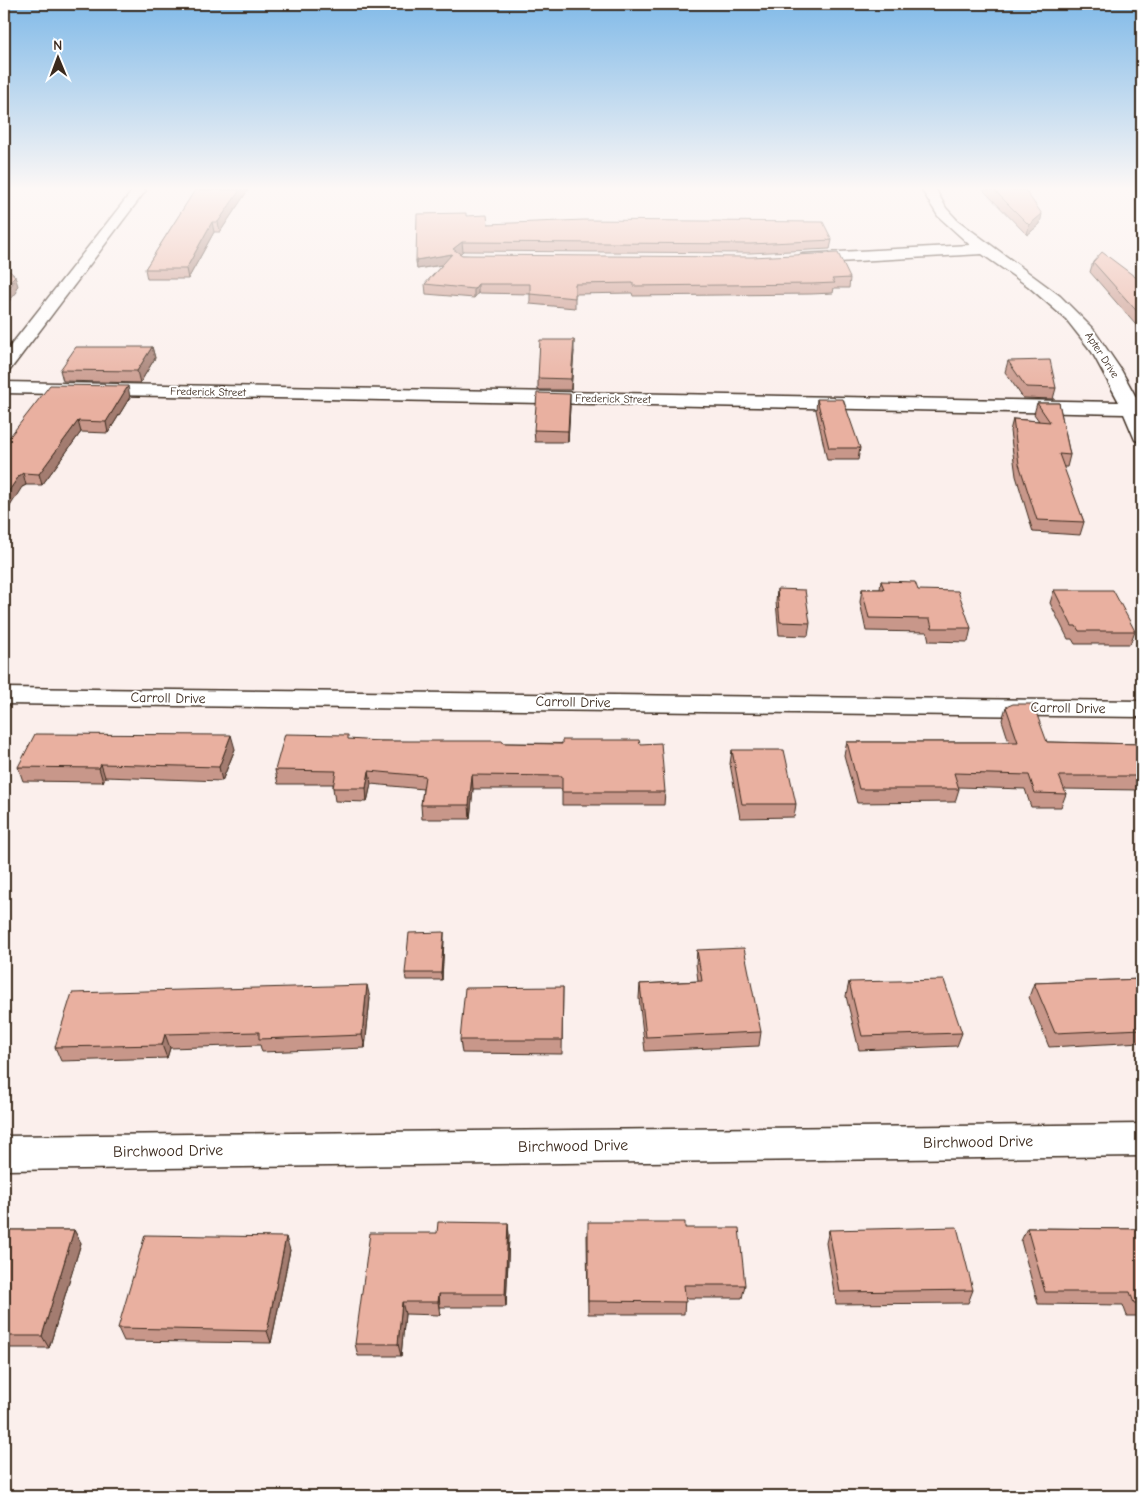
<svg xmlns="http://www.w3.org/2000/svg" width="1146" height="1500" font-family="'Comic Neue',sans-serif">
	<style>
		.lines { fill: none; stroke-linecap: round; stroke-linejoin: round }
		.street-casing { stroke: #3b2a1e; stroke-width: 3 }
		.secondary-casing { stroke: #3b2a1e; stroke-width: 3 }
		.street { fill: #fff; fill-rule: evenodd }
		.secondary { fill: #fff; fill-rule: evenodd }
		.wall { fill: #c8978a; stroke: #3b2a1e }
		.shaded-wall { fill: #a37b70; stroke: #3b2a1e }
		.building { fill: #e9b0a0; stroke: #3b2a1e }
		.labels { text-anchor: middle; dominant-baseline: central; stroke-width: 4; stroke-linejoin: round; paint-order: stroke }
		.far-street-label { font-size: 11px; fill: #3b2a1e; stroke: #fff }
		.street-label { font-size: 14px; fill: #3b2a1e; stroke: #fff }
		.near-street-label { font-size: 16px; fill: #3b2a1e; stroke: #fff }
	</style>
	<rect width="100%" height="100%" fill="#fbefec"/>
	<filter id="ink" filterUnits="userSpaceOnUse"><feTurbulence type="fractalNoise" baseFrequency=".02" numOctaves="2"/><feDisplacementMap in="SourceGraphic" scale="10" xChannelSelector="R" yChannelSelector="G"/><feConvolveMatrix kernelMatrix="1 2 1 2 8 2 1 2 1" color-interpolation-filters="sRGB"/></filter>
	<g filter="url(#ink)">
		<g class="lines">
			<g class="street-casing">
				<g id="street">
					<path d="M922,190H936L946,208L957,220L1060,296L1093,329L1121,370L1142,408V442L1135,440L1124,414L4,393V382L1119,402L1092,352L1066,319L1028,286L982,254L802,264L794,259L802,254L970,245L938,216Z"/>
					<path d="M4,688L1142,701V717L4,704Z"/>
					<path d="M1142,1124V1156L4,1170V1136Z"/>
				</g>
			</g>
			<g class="secondary-casing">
				<path id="secondary" d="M133,190H146L10,370L4,371V354Z"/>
			</g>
			<use href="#street" class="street"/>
			<use href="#secondary" class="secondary"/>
		</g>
		<g class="wall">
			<path d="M195,190H248L220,232H214L188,279H147L145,269Z"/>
			<path d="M983,190H1025L1040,224L1027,235Z"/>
			<path d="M466,216L488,224L832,240L830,249L750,253L463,251L460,254L462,255L850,278L849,288H834L833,293L811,294L633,296L632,293L575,294V308L530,304V294L478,293L474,298L426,294L425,284L442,265L417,269L416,260Z"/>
			<path d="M1093,262L1142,282V332L1090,272Z"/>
			<path d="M152,347L155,358L140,383L63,381L60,370Z"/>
			<path d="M574,351L571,390H538V378Z"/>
			<path d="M1008,361L1056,388L1053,399L1023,398L1005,372Z"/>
			<path d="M130,397L108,433L81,432L42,485H26L22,487L4,444Z"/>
			<path d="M817,399L860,448L858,460H827L816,410Z"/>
			<path d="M1037,403H1059L1070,455L1067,467H1063L1084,522L1080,535L1033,532L1016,476L1010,431L1013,419L1039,421L1034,414Z"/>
			<path d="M570,406L568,442H535L534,430Z"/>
			<path d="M881,581L918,590L971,628L968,642L929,641L927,632L866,631L860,602L862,589H880Z"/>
			<path d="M777,589L810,623L808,636L779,635L776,602Z"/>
			<path d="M1054,590L1135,631L1130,644H1075L1072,639H1068L1050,603Z"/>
			<path d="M1006,707L1047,742L1142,744V790L1064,789L1066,794L1061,807H1031L1025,789L958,787L959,789L955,802L857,803L844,755L847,742H1009L1002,720Z"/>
			<path d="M349,740L379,741L503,743L640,744L665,792L664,805H562V789H473L470,819H422L421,805L423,789L371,784L367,802L335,801L333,788V784H278L275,770Z"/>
			<path d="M235,749L222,781L105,777L103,782L23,781L18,767Z"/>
			<path d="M732,750L796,804L794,817L740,818L730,764Z"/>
			<path d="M444,939L442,980H406L405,973Z"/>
			<path d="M697,950L761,1032L759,1046L645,1051L639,998L640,984L698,981L696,964Z"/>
			<path d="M1142,979V1042L1049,1047L1029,997L1034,983Z"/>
			<path d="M849,982L962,1033L957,1046L859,1050L846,996Z"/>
			<path d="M563,987L562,1054L462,1053L460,1040Z"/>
			<path d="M370,998L365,1048L262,1052L260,1045L170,1048L167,1058L61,1061L55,1047Z"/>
			<path d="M508,1223L509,1236L506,1307H440V1315L405,1314L401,1356H358L355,1344L437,1233Z"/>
			<path d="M685,1228L745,1285L742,1298H685L684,1314H588L587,1235Z"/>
			<path d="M1027,1228L1142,1229V1316H1127L1123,1305L1038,1304L1021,1241Z"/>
			<path d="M4,1230H74L81,1243L49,1348H4Z"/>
			<path d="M829,1230L973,1290L968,1303L836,1304L826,1243Z"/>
			<path d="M290,1250L271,1343L124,1341L118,1328Z"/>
		</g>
		<g class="shaded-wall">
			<path d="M240,190H248L220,232L218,222Z"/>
			<path d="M1042,214L1040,224L1027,235L1029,225Z"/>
			<path d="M212,222L214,232L188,279L186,269Z"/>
			<path d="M462,242L463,251L453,259V249Z"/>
			<path d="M452,254L453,263L417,269L416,260Z"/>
			<path d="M15,276L18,286L16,288L17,292L4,307V294L9,282Z"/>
			<path d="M478,284V293L474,298V289Z"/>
			<path d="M574,340V351L571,390V379Z"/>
			<path d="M152,347L155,358L140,383L137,371Z"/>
			<path d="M128,386L130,397L108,433L106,422Z"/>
			<path d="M570,394V406L568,442V431Z"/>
			<path d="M78,421L81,432L42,485L39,474Z"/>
			<path d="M23,473L26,485L22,487L4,516V498L19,476Z"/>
			<path d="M5,588L9,600L4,608V589Z"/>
			<path d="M231,735L235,749L222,781L219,767Z"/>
			<path d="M101,764L105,777L103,782L99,768Z"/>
			<path d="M369,771L371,784L367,802L366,788Z"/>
			<path d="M472,775L473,789L470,819L469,805Z"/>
			<path d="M444,932V939L442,980L441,973Z"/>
			<path d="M367,985L370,998L365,1048L362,1035Z"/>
			<path d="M165,1034L170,1048L167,1058L162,1045Z"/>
			<path d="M508,1223L509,1236L506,1307L505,1294Z"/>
			<path d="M74,1230L81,1243L49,1348L42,1336Z"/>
			<path d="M286,1237L290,1250L271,1343L267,1331Z"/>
			<path d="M439,1294L440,1307V1315L438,1302Z"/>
			<path d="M402,1302L405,1314L401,1356L398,1344Z"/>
		</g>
		<g class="building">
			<path d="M195,190H240L218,222H212L186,269H145Z"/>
			<path d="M994,190H1025L1042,214L1029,225Z"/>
			<path d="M466,213V216L487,215L488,224L584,220L823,222L832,240L751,244L462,242L453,249L462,255L751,257L838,253L850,278L832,279L835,283L812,284L633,286V283L575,284V298L530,294V284H478L474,289L425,284L452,254L416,260L417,214Z"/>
			<path d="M1102,252L1142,282V317L1093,262Z"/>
			<path d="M4,266L15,276L9,282H14L4,294Z"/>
			<path d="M540,340H574L571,379L538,378Z"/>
			<path d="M76,347H152L137,371L60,370Z"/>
			<path d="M1050,360L1056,388L1026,387L1008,361Z"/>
			<path d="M50,385L128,386L106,422L78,421L39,474L23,473L19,476L4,498V444Z"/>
			<path d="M537,393L570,394L568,431L534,430Z"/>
			<path d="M817,399H843L860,448H829Z"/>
			<path d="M1037,403H1059L1070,455L1059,454L1084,522L1037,520L1019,464L1013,419L1050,422Z"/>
			<path d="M881,581L915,582L918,590L958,591L971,628H932L930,619L869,618L862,589H884Z"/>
			<path d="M777,589L805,590L810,623L780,622Z"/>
			<path d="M1054,590H1113L1135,631H1079L1076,626H1072Z"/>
			<path d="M1013,704H1033L1047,742L1142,744V776H1059L1066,794L1035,793L1029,775L954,773L959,789H859L847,742H1018L1006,707Z"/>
			<path d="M35,734L231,735L219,767L101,764L99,768L18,767Z"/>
			<path d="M285,734L348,735V739L379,741H503V743L562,744V740H639L640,744L661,743L665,792H562V776L472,775L469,805H421L425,776L369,771L366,788H333L336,771L275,770Z"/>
			<path d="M732,750H784L796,804H742Z"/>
			<path d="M444,932L441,973H405L409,933Z"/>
			<path d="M744,948L761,1032L646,1037L640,984L702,981L697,950Z"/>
			<path d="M1142,979V1029L1055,1033L1034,983Z"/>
			<path d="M944,980L962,1033L862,1036L849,982Z"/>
			<path d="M367,985L362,1035L259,1039V1032L165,1034L162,1045L55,1047L72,993Z"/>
			<path d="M563,987L562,1040H460L465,988Z"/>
			<path d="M438,1222L508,1223L505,1294H439L438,1302H402L398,1344H355L370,1233H437Z"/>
			<path d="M588,1222H685V1228H739L745,1285H684L686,1302L588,1301Z"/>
			<path d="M957,1227L973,1290L840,1292L829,1230Z"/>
			<path d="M1027,1228L1142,1229V1303H1134L1130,1292H1045Z"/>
			<path d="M4,1230H74L42,1336H4Z"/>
			<path d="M145,1235L286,1237L267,1331L118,1328Z"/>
		</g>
	</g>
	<linearGradient id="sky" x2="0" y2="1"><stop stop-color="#81bae8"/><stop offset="0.47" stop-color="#fdf8f6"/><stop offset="1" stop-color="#fdf8f6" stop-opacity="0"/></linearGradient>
	<rect width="1146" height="401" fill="url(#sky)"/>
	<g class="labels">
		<g class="far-street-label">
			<text transform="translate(1102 355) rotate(57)">Apter Drive</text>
			<text transform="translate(208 392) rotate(1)">Frederick Street</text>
			<text transform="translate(613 399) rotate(1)">Frederick Street</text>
		</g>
		<g class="street-label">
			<text transform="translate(168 698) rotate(1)">Carroll Drive</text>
			<text transform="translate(573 702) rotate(1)">Carroll Drive</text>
			<text transform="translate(1068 708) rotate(1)">Carroll Drive</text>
		</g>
		<g class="near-street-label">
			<text transform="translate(978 1142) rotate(-1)">Birchwood Drive</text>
			<text transform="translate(573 1146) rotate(-1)">Birchwood Drive</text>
			<text transform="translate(168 1151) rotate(-1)">Birchwood Drive</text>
		</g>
	</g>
	<rect width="1146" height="1500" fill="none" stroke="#fff" stroke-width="20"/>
	<rect x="10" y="10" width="1126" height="1480" fill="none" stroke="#3b2a1e" stroke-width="2" filter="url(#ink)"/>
	<g transform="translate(58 58) rotate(359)" stroke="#ffffff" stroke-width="4" paint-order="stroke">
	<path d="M0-4L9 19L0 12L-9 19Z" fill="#3b2a1e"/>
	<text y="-8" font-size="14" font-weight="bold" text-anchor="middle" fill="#3b2a1e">N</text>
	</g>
</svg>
